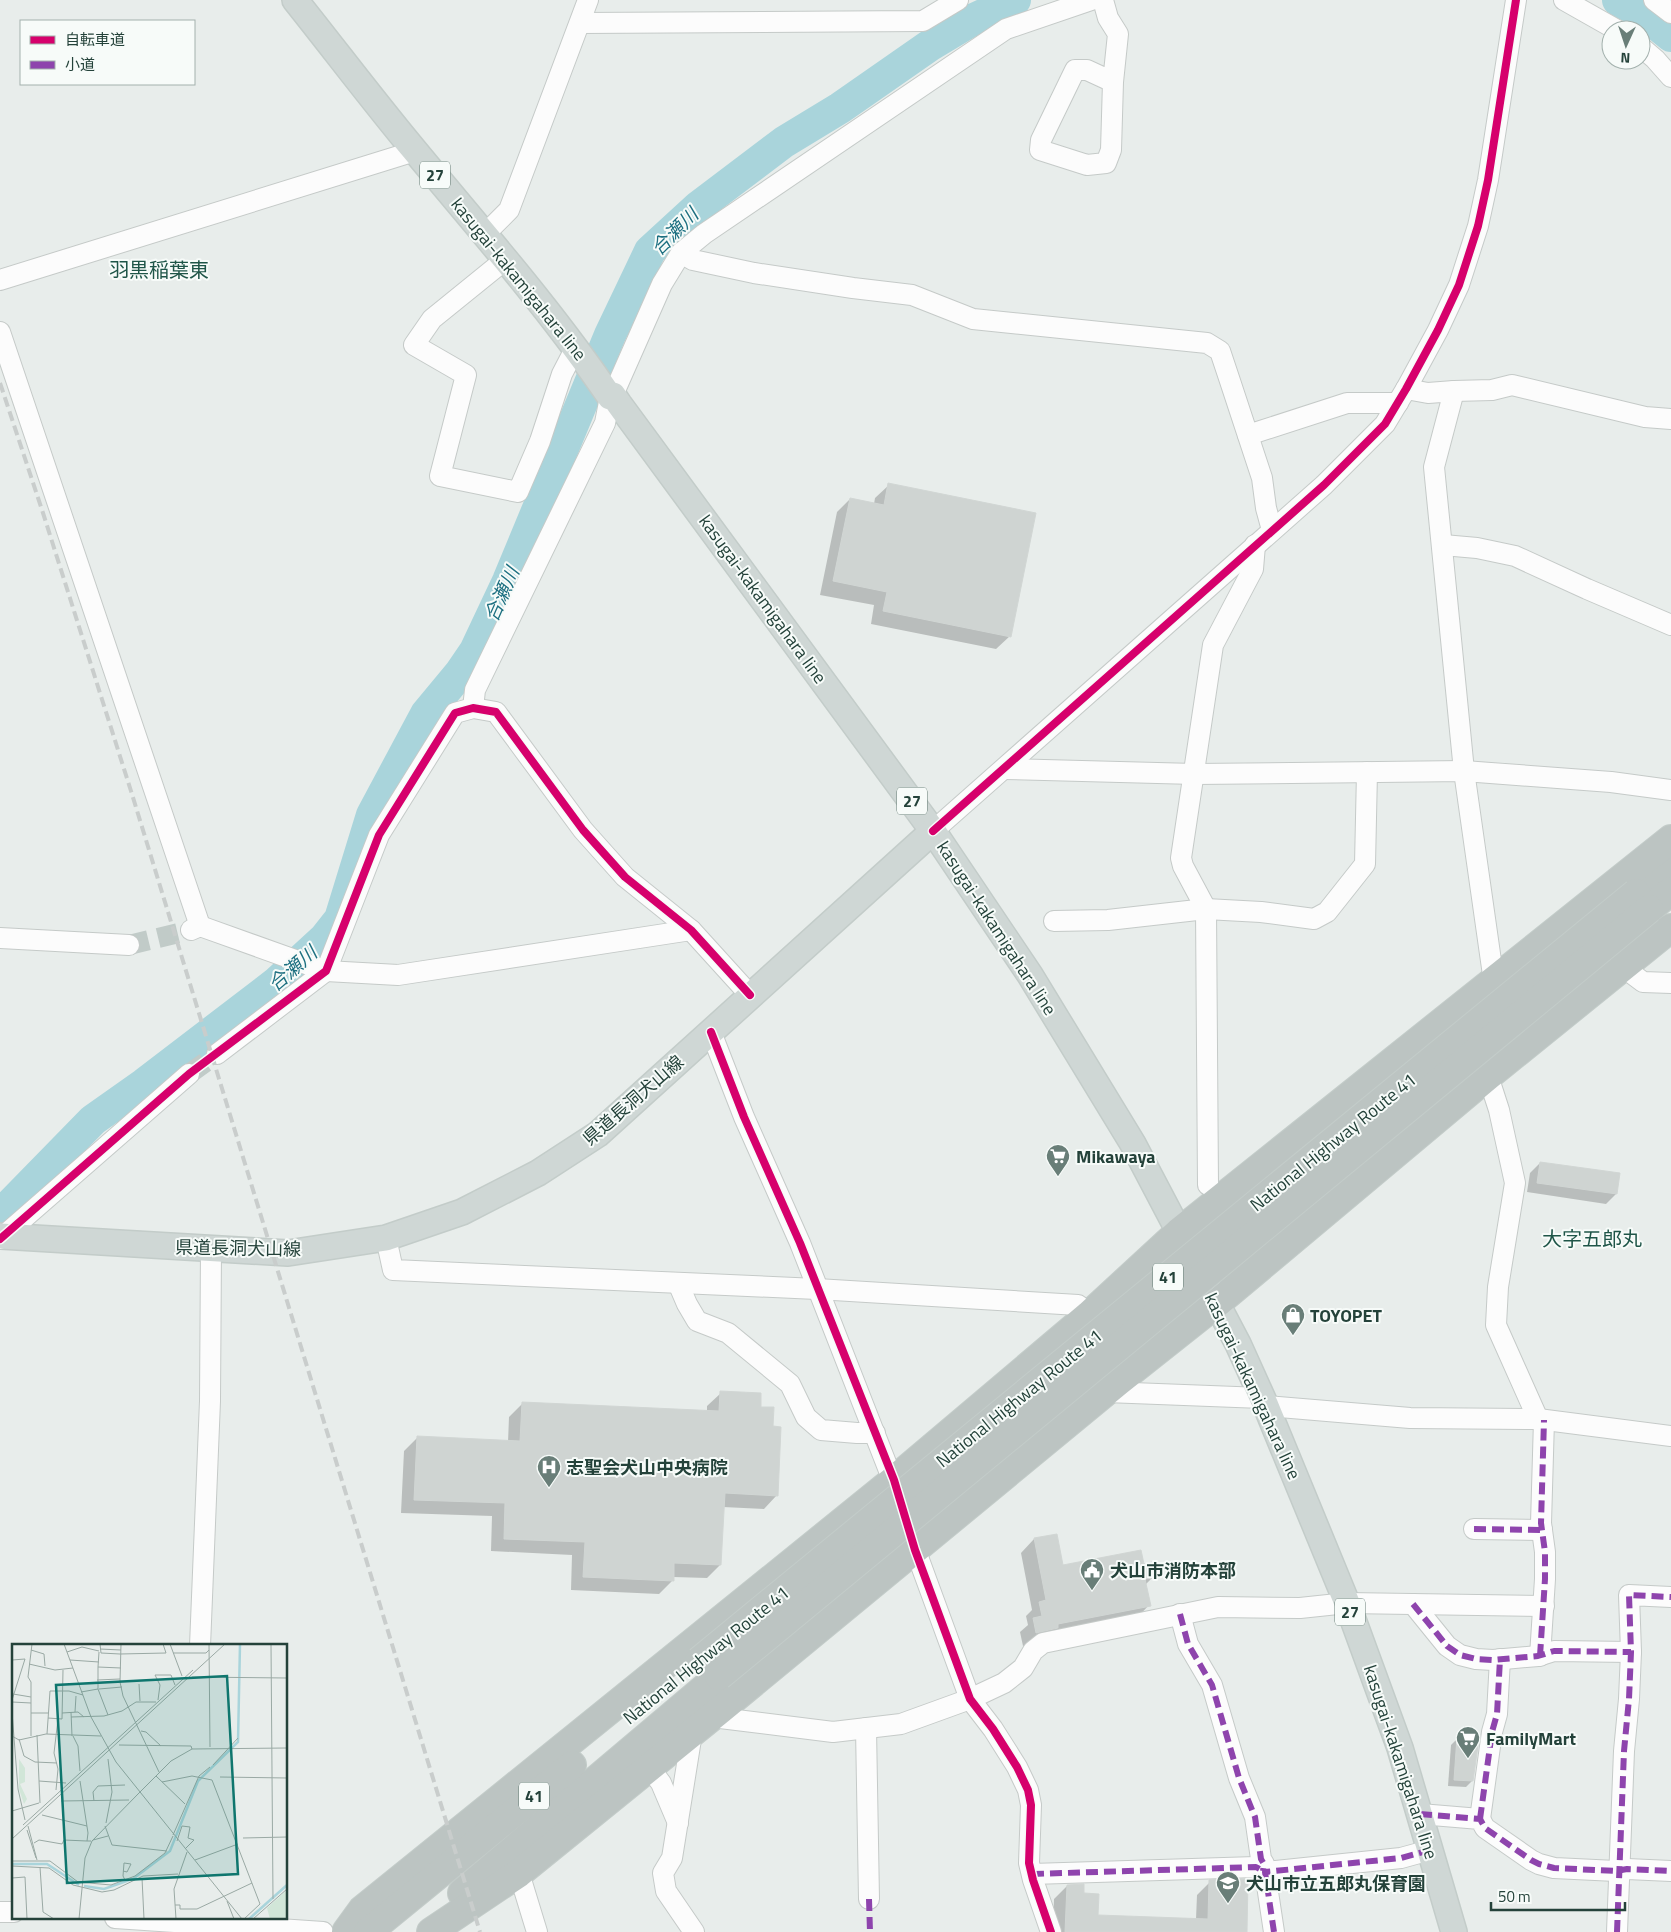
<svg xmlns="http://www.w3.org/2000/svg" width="1671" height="1932" font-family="'Titillium Web','Noto Sans JP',sans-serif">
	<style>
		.shadow { fill: #0003 }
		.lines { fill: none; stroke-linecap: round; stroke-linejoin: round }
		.river { stroke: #a9d4db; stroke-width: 32 }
		.building { fill: #cfd4d2; stroke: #d1d6d4 }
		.minor-tunnel { stroke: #c1cbc8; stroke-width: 20; stroke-dasharray: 20 10; stroke-linecap: butt }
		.minor-casing { stroke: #c5cac8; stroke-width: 22 }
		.major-casing { stroke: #c3ccc9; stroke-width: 28 }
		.highway-casing { stroke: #c3ccc9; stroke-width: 30 }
		.minor { stroke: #fcfcfc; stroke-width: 20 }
		.major { stroke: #cfd7d5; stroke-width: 25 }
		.highway { stroke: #bcc4c2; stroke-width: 28 }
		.rail { stroke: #c9cdcc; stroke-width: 4; stroke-dasharray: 10 5; stroke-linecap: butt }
		.highway-bridge-casing { stroke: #c3ccc9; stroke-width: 30; stroke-linecap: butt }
		.highway-bridge { stroke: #bcc4c2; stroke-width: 28 }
		.quiet { stroke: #8e44ad; stroke-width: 6; stroke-dasharray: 12 6; stroke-linecap: butt }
		.cycleway-casing { stroke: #f7fbf9; stroke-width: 11 }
		.cycleway { stroke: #d6006c; stroke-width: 8 }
		.labels { text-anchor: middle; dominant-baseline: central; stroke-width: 4; stroke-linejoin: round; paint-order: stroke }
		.shield { fill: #f7fbf9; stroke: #637a73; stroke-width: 1 }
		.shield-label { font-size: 16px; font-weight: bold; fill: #24423a }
		.street-label { font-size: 18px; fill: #24423a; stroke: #f7fbf9 }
		.poi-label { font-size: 18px; font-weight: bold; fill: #24423a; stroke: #f7fbf9; text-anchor: start }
		.water-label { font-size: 19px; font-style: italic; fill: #1c6f80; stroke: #f7fbf9 }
		.quarter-label { font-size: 20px; fill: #1f5548; stroke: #f7fbf9 }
		.inset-river { fill: none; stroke: #a9d4db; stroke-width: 2.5 }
		.inset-road { fill: none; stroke: #9aa9a4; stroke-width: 1 }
		.view { fill: #0f766e; fill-opacity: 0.15; stroke: #0f766e; stroke-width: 2.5 }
		.inset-edge { fill: none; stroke: #24423a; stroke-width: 2.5 }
	</style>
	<rect width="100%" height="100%" fill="#e8edeb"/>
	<g class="shadow">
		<path d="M889,485L1010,636L996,649L871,624L874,605L820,595L837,512L850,499L874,504L875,498Z"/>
		<path d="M1540,1163L1619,1175L1616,1194L1606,1204L1527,1192L1530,1173Z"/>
		<path d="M721,1393L760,1408L772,1428L777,1495L764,1509L723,1507L720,1565L707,1578L673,1577L672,1581L659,1594L571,1590L572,1555L491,1551L492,1516L401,1513L404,1451L417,1438L508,1442L509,1417L522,1404L707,1412V1406Z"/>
		<path d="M1034,1539L1062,1566L1143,1565L1154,1576L1145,1585L1149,1605L1136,1619L1023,1646L1020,1632L1028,1625L1026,1616L1032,1610L1021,1553Z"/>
		<path d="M1458,1738L1472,1781L1466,1787L1448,1786L1451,1745Z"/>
		<path d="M1210,1882L1245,1932H1053L1054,1899L1067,1886L1083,1894L1097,1916L1196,1919L1197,1895Z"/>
	</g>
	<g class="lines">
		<g class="river">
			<path d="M1618,0L1645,15L1671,36"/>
			<path d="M0,1215L93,1120L144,1084L276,983L325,938L340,919L372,815L426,714L460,673L475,651L508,581L610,335L650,251L698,207L784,142L840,108L929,46L974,19L1015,0"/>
		</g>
	</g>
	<g class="building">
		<path d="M888,483L1036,513L1011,637L883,611L887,592L833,581L850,498L884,505Z"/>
		<path d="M1540,1162L1620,1173L1617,1194L1537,1183Z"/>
		<path d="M720,1391L761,1393V1407H774L773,1426L781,1427L778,1496L725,1493L721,1565L674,1563V1581L583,1577L585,1542L504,1539L505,1503L414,1500L417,1436L520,1441L522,1402L719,1411Z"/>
		<path d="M1057,1534L1063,1565L1141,1550L1144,1564L1152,1562L1155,1577L1145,1579L1151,1606L1058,1624V1628L1036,1633L1033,1618L1042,1616L1039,1602L1046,1600L1034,1538Z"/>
		<path d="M1457,1737L1479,1739L1473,1781L1454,1780Z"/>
		<path d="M1248,1879L1247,1932H1065L1067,1885L1084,1884V1893L1099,1894L1098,1915L1208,1919L1209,1880Z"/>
	</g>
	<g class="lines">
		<g class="minor-tunnel">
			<path d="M129,945L191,930"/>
			<path d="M189,1074L217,1054"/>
		</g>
		<g class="minor-casing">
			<g id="minor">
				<path d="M1103,0L1108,18L1118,34L1113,82L1111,150L1106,163L1087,165L1040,150L1041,140L1075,70H1087L1113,82"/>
				<path d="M1564,0L1617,30"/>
				<path d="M1654,0L1671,13"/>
				<path d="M580,23L923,21L958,0"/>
				<path d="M1641,47L1655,59L1671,77"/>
				<path d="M485,234L509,210L588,0"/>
				<path d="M681,253L693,260L754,273L853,288L912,295L973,319L1207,343L1220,351L1230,381L1262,478L1266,508L1272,530"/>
				<path d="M506,259L432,319L414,345L466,375L440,476L518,492L540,441L562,374L576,347"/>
				<path d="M0,280L415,151"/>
				<path d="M0,332L200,926"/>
				<path d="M1406,389L1428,393L1454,391L1434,467L1464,771L1494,982"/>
				<path d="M1454,391L1492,390L1512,385L1645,417L1671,419"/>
				<path d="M613,395L662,284L681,253L704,234L1006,29L1091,0"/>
				<path d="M1248,435L1347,403H1398"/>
				<path d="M1443,545L1477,548L1515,556L1587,589L1671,625"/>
				<path d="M473,708L475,690L605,423L610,397"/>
				<path d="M1004,769L1195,774L1464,771L1611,782L1671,790"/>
				<path d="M933,831L1324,485L1385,424L1406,389L1438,330L1459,285L1478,226L1488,180L1516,0"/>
				<path d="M1054,921L1108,920L1206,909L1261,912L1314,919L1327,912L1365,864L1367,772"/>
				<path d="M191,930L200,926L326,971L398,975L691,930"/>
				<path d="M0,938L129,945"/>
				<path d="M1623,967L1643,982L1671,983"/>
				<path d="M711,1032L744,1117L800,1243L897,1491"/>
				<path d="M217,1054L326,971L379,835L455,713L473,708L496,712L583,830L625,877L691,930L750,995"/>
				<path d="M1488,1076L1499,1110L1515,1183L1498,1287L1496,1325L1538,1419"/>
				<path d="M1208,1185L1206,909L1183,866L1181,858L1213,645L1253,569L1255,545"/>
				<path d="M386,1238L393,1270L817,1289L1078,1305L1089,1315"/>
				<path d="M0,1239L189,1074"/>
				<path d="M678,1283L687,1304L697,1321L728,1333L790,1384L806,1417L821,1430L857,1433H875"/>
				<path d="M1106,1392L1262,1398"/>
				<path d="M1266,1406L1410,1418L1538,1419L1671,1436"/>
				<path d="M1474,1529L1542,1530"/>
				<path d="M911,1538L970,1699L993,1729L1017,1767L1028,1790L1031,1805L1029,1863L1033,1880L1051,1932"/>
				<path d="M1413,1604L1447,1646L1460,1655L1476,1659L1493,1660L1538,1656L1554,1651L1631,1652"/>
				<path d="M1180,1614L1188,1644L1212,1685L1239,1778L1255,1817L1261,1859L1264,1864L1263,1871"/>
				<path d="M200,1646L210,1401L211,1249"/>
				<path d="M1540,1656L1545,1579V1552L1541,1523L1544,1420"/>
				<path d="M712,1717L833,1732L901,1724L970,1699L1004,1683L1023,1668L1033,1651L1043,1643L1218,1607L1300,1608L1347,1603L1544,1606"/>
				<path d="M866,1728L869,1899"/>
				<path d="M692,1733L672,1858L663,1873L666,1891L694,1932"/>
				<path d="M649,1767L661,1783L678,1823"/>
				<path d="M1420,1814L1480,1819L1485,1828L1531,1860L1539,1864L1554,1868L1616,1871L1627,1869L1671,1871"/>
				<path d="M1480,1819L1492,1732L1497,1714L1500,1659"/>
				<path d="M519,1873L537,1932"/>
				<path d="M1032,1874L1256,1867L1265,1872"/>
				<path d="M0,1912H14"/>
				<path d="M115,1918L323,1932"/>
				<path d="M1274,1932L1265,1872L1401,1858L1430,1850"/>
				<path d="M1617,1932L1624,1751L1629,1699L1631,1652L1629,1595L1671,1597"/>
			</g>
		</g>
		<g class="major-casing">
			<g id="major">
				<path d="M295,0C335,50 374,102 415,151C482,232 551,310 610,397L613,395L619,404L933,831L1030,975L1133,1144L1238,1344L1266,1406L1347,1603L1400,1748L1454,1932"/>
				<path d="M0,1236L288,1253L386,1238L462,1212L538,1173L598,1134L933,831"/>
			</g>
		</g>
		<g class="highway-casing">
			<g id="highway">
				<path d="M1636,893L1671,865"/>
				<path d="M1649,909L1671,891"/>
				<path d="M462,1893L719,1676"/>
				<path d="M346,1932L362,1910L894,1480L1089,1315L1179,1232L1671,839"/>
				<path d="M368,1932L572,1765"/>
				<path d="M431,1932L519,1873L720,1710L1119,1381L1216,1304L1488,1076L1671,928"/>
			</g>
		</g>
		<use href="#minor" class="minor"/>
		<use href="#major" class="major"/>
		<use href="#highway" class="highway"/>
		<path class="rail" d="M0,383L43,513L131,791L480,1932"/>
		<g class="highway-bridge-casing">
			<g id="highway-bridge">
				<path d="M699,1661L1636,893"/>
				<path d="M719,1676L1649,909"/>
			</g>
		</g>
		<use href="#highway-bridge" class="highway-bridge"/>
		<g class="quiet">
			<path d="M1474,1529L1542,1530"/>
			<path d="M1413,1604L1447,1646L1460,1655L1476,1659L1493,1660L1538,1656L1554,1651L1631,1652"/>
			<path d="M1180,1614L1188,1644L1212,1685L1239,1778L1255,1817L1261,1859L1264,1864L1263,1871"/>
			<path d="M1540,1656L1545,1579V1552L1541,1523L1544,1420"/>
			<path d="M1420,1814L1480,1819L1485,1828L1531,1860L1539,1864L1554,1868L1616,1871L1627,1869L1671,1871"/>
			<path d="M1480,1819L1492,1732L1497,1714L1500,1659"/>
			<path d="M1032,1874L1256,1867L1265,1872"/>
			<path d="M869,1899L870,1932"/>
			<path d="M1274,1932L1265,1872L1401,1858L1430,1850"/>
			<path d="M1617,1932L1624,1751L1629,1699L1631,1652L1629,1595L1671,1597"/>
		</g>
		<g class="cycleway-casing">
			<g id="cycleway">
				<path d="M933,831L1324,485L1385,424L1406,389L1438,330L1459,285L1478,226L1488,180L1516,0"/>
				<path d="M711,1032L744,1117L800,1243L894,1480L915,1550L970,1699L993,1729L1017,1767L1028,1790L1031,1805L1029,1863L1033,1880L1051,1932"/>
				<path d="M0,1239L189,1074L326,971L379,835L455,713L473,708L496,712L583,830L625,877L691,930L750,995"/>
			</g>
		</g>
		<use href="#cycleway" class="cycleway"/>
	</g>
	<defs>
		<g id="supermarket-pin" transform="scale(1.25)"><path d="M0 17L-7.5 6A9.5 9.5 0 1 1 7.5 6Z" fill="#697e78" stroke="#f7fbf9"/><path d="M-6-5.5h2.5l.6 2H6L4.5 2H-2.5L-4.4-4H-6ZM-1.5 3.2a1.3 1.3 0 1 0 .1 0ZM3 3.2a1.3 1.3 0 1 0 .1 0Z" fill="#fff"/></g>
		<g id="shop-pin" transform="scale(1.25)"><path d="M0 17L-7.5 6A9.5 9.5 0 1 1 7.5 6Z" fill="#697e78" stroke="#f7fbf9"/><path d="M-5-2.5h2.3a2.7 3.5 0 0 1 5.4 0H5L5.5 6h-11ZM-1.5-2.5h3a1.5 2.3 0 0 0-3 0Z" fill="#fff"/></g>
		<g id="hospital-pin" transform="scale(1.25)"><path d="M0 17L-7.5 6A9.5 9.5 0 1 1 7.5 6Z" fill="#697e78" stroke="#f7fbf9"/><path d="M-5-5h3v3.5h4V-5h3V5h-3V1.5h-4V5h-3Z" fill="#fff"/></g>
		<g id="civic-pin" transform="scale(1.25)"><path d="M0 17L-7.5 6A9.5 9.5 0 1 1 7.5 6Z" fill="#697e78" stroke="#f7fbf9"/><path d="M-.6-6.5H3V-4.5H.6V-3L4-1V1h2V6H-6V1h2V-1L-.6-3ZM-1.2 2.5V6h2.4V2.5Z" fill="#fff"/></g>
		<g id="school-pin" transform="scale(1.25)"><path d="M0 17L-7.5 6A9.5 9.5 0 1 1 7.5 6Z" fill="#697e78" stroke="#f7fbf9"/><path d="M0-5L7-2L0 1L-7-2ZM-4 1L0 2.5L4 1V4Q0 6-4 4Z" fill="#fff"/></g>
	</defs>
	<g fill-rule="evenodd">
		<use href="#supermarket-pin" x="1058" y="1156"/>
		<use href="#shop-pin" x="1293" y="1315"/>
		<use href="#hospital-pin" x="549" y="1467"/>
		<use href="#civic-pin" x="1092" y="1570"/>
		<use href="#supermarket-pin" x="1468" y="1738"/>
		<use href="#school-pin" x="1228" y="1883"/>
	</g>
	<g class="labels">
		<g class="shield">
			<rect x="420" y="161.5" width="30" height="27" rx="4"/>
			<rect x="897" y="787.5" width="30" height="27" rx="4"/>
			<rect x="1153" y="1263.5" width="30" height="27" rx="4"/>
			<rect x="1335" y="1598.5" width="30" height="27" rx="4"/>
			<rect x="519" y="1782.5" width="30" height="27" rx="4"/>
		</g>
		<g class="shield-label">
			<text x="435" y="175">27</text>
			<text x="912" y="801">27</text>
			<text x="1168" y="1277">41</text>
			<text x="1350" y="1612">27</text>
			<text x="534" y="1796">41</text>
		</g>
		<g class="street-label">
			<text transform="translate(519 279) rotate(51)">kasugai-kakamigahara line</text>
			<text transform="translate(763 599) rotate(54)">kasugai-kakamigahara line</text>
			<text transform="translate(997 928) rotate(57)">kasugai-kakamigahara line</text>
			<text transform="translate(633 1100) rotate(-41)">県道長洞犬山線</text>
			<text transform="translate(1333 1142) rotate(-39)">National Highway Route 41</text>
			<text transform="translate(238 1248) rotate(1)">県道長洞犬山線</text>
			<text transform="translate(1253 1386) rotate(65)">kasugai-kakamigahara line</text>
			<text transform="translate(1019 1398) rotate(-39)">National Highway Route 41</text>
			<text transform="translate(706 1655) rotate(-39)">National Highway Route 41</text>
			<text transform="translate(1401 1762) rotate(72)">kasugai-kakamigahara line</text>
		</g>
		<g class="poi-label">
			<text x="1076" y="1156">Mikawaya</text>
			<text x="1310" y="1315">TOYOPET</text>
			<text x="566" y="1467">志聖会犬山中央病院</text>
			<text x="1110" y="1570">犬山市消防本部</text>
			<text x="1486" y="1738">FamilyMart</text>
			<text x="1246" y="1883">犬山市立五郎丸保育園</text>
		</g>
		<g class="water-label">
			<text transform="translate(674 231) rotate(-45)">合瀬川</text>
			<text transform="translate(501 594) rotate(-66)">合瀬川</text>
			<text transform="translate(292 968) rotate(-41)">合瀬川</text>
		</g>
		<g class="quarter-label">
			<text x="159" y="269">羽黒稲葉東</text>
			<text x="1592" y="1238">大字五郎丸</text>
		</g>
	</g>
	<g transform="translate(12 1644)">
		<rect width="275" height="275" fill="#e8edeb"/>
		<path d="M7,115L13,124V138L8,140L15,155L12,160L7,145ZM275,246V275H258L255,264Z" fill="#d1e6d8"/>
		<path class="inset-river" d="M0,220H35L67,241M72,242L92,245L121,235L158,207L186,137L226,98L228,0M237,275L275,241"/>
		<path class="inset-road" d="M52,0L79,73L104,118L230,275M88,0L89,9L108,10L154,9L151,0M109,0L108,38L111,52L147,128M158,0L170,32M197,0L198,103M259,0L261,255M88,5L109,6M19,6L32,10L33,22M55,8L70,3L87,7M87,8L86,23L109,24M161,9H194L197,6M0,16L13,15L0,56M58,16L87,18M17,20L43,26L61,24M180,33L275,34M85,36L108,35M127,40L128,57M86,45L96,71M87,45L110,43M69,48L86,45V23M1,50L19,53M146,56L148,41L143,31H159L163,41M0,58L19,59M0,68L6,145L13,176M59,68L60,92M63,68L64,52M19,69H36M50,69L66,68L72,73M59,73L92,72L110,67L124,58H144M36,74L50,75L51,26M129,87L134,88L149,102M35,90L38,47H57L71,51M25,91L28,159M0,92L7,96L34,90L89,92M19,92V38L16,33L20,0M61,92L66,102L68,127M7,95L12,112L23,118L45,119M107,101L179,102L180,105M201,121L226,94M144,132L173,160M208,133L275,134M200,136L248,260L232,275M27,137L54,139M68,137L76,189L75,197H79M150,138L180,132L200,136M44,146L46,125L42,109L46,75M126,150L159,117L180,105L275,104M49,157L117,156M82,157L81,148L86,142L113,141M0,167L27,159M30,171L75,182M94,179L100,148L96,115M11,181L181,26M16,182L25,216M93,182L100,201L155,207M15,186L24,214M161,191L187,132L198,123M231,194L275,193M0,195L213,0M81,196L96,192M165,197L170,182L178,183L176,194L182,196L173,205M22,199L27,196L50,200L52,196L75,197M183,216L226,200M0,217H38L66,238L99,241L123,232L153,209L161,192M0,222L37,224L61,241L90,248L102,246L131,232L166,230M28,223L31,268L42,275M111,227L115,228L119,220L112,219L111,232L113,236M0,234L13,233L15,275M130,234L132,275M215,257L222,275M163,261H168V265H185L240,239M67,275L73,214L80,197L126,150M164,275L162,245L175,208M241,275L275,245"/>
		<path class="view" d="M215,32L226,230L55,239L44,41Z"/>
		<rect width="275" height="275" class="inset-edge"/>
	</g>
	<rect x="20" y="20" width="175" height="65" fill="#f7fbf9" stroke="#a3b1ad"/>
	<rect x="30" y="36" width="25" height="8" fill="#d6006c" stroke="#a3b1ad"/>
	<text x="65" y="45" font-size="15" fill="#24423a">自転車道</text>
	<rect x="30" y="61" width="25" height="8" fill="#8e44ad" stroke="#a3b1ad"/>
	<text x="65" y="70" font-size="15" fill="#24423a">小道</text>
	<g transform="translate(1626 45) rotate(183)"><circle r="24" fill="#f7fbf9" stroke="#a3b1ad"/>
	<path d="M0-4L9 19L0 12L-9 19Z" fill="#697e78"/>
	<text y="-8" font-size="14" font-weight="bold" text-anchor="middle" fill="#24423a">N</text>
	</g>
	<path d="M1491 1902v8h134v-8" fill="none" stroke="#24423a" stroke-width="2.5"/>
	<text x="1498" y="1902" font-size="15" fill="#24423a" stroke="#f7fbf9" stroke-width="4" paint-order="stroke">50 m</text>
</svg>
